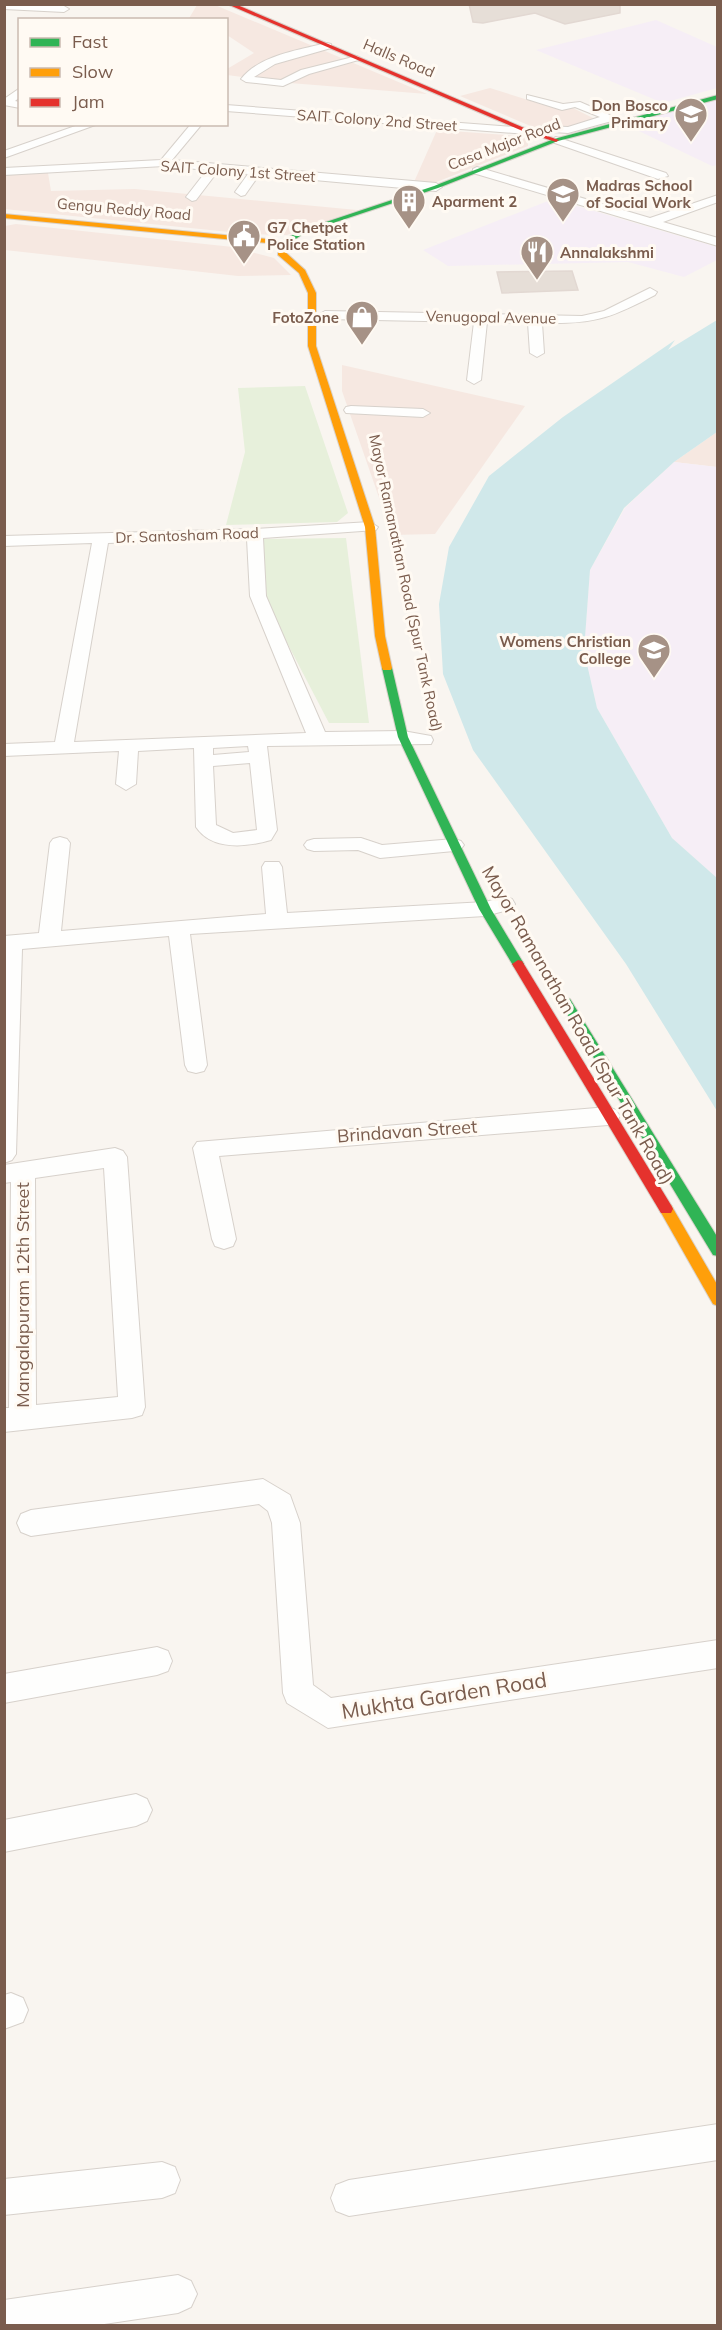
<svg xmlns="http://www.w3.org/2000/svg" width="722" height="2330" font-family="Mulish,sans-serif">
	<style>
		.commercial { fill: #f6e8e1 }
		.education { fill: #f6eef6 }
		.green { fill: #e7f0db }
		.water { fill: #d0e8ea }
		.building { fill: #e6ded7; stroke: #e2d8d2; stroke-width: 1.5 }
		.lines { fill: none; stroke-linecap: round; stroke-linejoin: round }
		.street-casing { stroke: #d7d1cb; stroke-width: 2 }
		.fast-casing { stroke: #d9d2cb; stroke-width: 2 }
		.slow-casing { stroke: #d9d2cb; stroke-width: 2 }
		.jam-casing { stroke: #d9d2cb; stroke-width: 2 }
		.street { fill: #fefefd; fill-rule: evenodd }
		.fast { fill: #30b455; fill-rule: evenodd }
		.slow { fill: #ff9f0a; fill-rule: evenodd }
		.jam { fill: #e5322d; fill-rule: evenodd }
		.labels { text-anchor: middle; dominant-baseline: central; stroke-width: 6; stroke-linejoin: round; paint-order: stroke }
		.far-street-label { font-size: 15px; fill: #7a5c4d; stroke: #fffaf3 }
		.far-poi-label { font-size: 15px; font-weight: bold; fill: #7a5c4d; stroke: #fffaf3; text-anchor: start }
		.street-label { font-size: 18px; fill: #7a5c4d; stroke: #fffaf3 }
		.near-street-label { font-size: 21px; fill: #7a5c4d; stroke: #fffaf3 }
	</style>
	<rect width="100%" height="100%" fill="#f9f5f0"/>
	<g class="commercial">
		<path d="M197,5H215L427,94L290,83L227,75V69L254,53L227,35L226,20H188Z"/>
		<path d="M490,88L557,109L571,107L595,119L557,130H540L460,96Z"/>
		<path d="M437,130L520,136L528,138V146L434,183L414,182Z"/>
		<path d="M48,173L51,191L135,189L357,210L287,235L249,234L4,209V175Z"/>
		<path d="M16,224L233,247L274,258L291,275L238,276L5,250V226Z"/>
		<path d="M342,365L525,406L435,534L392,535L342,391Z"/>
		<path d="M717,432V467L674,462Z"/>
	</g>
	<g class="education">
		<path d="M656,20L717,47V88L663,103L536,50Z"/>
		<path d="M717,98V165L712,166L618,121Z"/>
		<path d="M553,199L717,247V260L684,277L628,262L448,266L423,250Z"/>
		<path d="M674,462L717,467V878L672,838L597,708L584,651L590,570L625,508Z"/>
	</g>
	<g class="green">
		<path d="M305,386L348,513L337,522L226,525L245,452L238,388Z"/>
		<path d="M346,538L369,723H329L260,591L262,539Z"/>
	</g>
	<path class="water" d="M717,320V432L674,462L624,508L590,570L584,651L597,708L672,838L717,878V1111L626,964L473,750L443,674L439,604L449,547L489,476L563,417L675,340L668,350Z"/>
	<g class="building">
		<path d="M469,4H620V13L565,24L535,13L483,23L473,22Z"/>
		<path d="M572,271L578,290L502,293L497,272Z"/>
	</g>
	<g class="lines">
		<g class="street-casing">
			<g id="street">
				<path d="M4,4L64,6L69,9L64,12L4,9Z"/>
				<path d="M327,43L331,44V48L275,64L254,77L281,80L301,70L357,56L362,59L309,74L283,86L246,82L241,79C260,55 299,50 327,43Z"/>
				<path d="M20,88V97L15,101L20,102V108L4,105V99Z"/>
				<path d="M527,95L563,104L580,102L619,119L568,133L538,131L536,129L542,126L568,127L600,117L575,107L562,110L527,99Z"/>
				<path d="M226,105L527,128L533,131L527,134L226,111Z"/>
				<path d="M81,124H98L4,158V151Z"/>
				<path d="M191,124H202L172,160L436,183L442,187L436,191L259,175L245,195L241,196L235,192L248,174L218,171L196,200L192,201L186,197L207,170L164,166L4,175V168L161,160Z"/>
				<path d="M556,137L666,173L668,176L658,179L552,142L550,140Z"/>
				<path d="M477,167L650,218L718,195V202L663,222L718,238V246L473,173V169Z"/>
				<path d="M650,288L657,292L655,295C608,319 595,324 542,323L544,353L537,357L530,353L528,323L487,322L481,380L474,384L467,380L474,322L325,319L318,315L325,311L582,316L604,311Z"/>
				<path d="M351,406L423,409L430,413L423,417L346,413L344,410L346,407Z"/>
				<path d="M370,522L378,527L376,530L263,538L266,596L325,732L403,731L431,736L433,740L431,744L267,746L277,830L271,840C247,847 212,851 196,827L194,748L138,751L136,784L126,790L116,784L119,751L4,756V744L55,742L92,543L4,546V536L255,529ZM247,539L250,596L306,733L74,742L108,543ZM248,746L249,752L213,755V748ZM250,763L257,830L233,833L216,825L213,766Z"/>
				<path d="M60,837L67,839L70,843L61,931L266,914L262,867L265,862H279L282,867L287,913L485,902L505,897L512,899L515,904L512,909L485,916L190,934L207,1065L204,1071L196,1073L188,1071L185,1065L169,936L22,949L16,1154L12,1160L4,1163V936L39,933L50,843L53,839Z"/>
				<path d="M361,838L382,845L454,839L461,841L464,845L461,849L454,851L380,858L358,850L314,851L307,849L304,845L307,841L314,839Z"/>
				<path d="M608,1107L616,1110L620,1116L616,1122L608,1125L219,1156L236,1239L233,1246L224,1249L215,1246L212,1239L193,1148L197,1142Z"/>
				<path d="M115,1148L123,1151L127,1157L145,1407L142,1415L132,1418L4,1432V1408H9L11,1182L4,1183V1165ZM104,1168L118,1397L36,1405L35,1178Z"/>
				<path d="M263,1479L290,1495L300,1523L313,1685L331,1698L718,1640V1668L328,1728L287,1703L283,1693L272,1523L268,1511L259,1504L31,1536L21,1532L17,1523L21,1514L31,1510Z"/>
				<path d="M157,1647L168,1651L172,1661L168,1671L157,1675L4,1703V1674Z"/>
				<path d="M136,1794L147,1799L152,1810L147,1821L136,1826L4,1852V1820Z"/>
				<path d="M11,1993L23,1998L28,2010L23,2022L4,2029V1995Z"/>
				<path d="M718,2124V2160L349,2216L336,2211L331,2198L336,2185L349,2180Z"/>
				<path d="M162,2162L175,2167L180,2180L175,2193L162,2198L4,2215V2179Z"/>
				<path d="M178,2275L191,2281L197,2294L191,2307L178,2313L91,2326H4V2300Z"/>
			</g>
		</g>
		<g class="fast-casing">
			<g id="fast">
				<path d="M718,95V99L558,141L438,188L306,232L291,242L284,240L302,230L434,186L554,139Z"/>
				<path d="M387,665L392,668L408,737L491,909L524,964L522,967H514L479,909L398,737L382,668Z"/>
				<path d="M566,998L570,999L718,1238V1256L713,1255L560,1002Z"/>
			</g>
		</g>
		<g class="slow-casing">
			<g id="slow">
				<path d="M4,214L278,240L282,242L278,244L4,218Z"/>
				<path d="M278,251H284L305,270L316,293V346L375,527L385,636L392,668L391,670H383L382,668L375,636L365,527L308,346V293L299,273L278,255Z"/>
				<path d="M666,1204L671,1205L718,1286V1306L713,1304L659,1209L661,1205Z"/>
			</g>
		</g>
		<g class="jam-casing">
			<g id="jam">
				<path d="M235,4L529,130L559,140L556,142L525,132L227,4Z"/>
				<path d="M518,960L522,961L671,1205L673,1209L671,1213H661L512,964Z"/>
			</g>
		</g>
		<use href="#street" class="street"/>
		<use href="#fast" class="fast"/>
		<use href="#slow" class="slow"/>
		<use href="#jam" class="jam"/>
	</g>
	<defs>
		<g id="school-pin" transform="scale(1.725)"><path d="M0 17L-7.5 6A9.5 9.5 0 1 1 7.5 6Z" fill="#a69286" stroke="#fffaf3"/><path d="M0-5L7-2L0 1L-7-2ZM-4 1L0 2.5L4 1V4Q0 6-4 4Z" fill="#fff"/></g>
		<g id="university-pin" transform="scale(1.725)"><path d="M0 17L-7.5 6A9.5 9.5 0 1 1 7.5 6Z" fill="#a69286" stroke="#fffaf3"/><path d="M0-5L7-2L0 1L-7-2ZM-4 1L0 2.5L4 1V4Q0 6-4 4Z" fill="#fff"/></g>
		<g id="building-pin" transform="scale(1.725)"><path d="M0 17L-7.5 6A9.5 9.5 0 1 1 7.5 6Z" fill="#a69286" stroke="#fffaf3"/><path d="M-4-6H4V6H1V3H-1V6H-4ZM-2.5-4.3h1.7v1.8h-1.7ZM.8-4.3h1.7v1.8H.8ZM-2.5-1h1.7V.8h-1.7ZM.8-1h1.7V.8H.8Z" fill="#fff"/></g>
		<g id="civic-pin" transform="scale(1.725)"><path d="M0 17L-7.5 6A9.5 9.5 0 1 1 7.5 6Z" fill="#a69286" stroke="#fffaf3"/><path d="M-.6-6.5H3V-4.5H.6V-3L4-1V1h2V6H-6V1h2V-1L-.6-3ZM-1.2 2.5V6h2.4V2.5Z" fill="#fff"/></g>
		<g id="restaurant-pin" transform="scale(1.725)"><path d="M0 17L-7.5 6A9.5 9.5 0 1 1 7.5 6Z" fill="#a69286" stroke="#fffaf3"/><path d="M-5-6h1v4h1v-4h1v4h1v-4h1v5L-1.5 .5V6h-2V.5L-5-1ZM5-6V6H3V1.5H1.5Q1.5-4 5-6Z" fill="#fff"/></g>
		<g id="shop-pin" transform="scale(1.725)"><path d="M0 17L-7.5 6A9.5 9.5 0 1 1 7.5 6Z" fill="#a69286" stroke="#fffaf3"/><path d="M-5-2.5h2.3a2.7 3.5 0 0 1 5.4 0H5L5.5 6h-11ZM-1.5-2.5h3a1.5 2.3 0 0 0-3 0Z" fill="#fff"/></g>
	</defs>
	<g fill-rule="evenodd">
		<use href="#school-pin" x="691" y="114"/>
		<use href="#university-pin" x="563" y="194"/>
		<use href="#building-pin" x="409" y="201"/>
		<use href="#civic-pin" x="244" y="236"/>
		<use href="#restaurant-pin" x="537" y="252"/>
		<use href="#shop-pin" x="362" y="317"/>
		<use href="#university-pin" x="654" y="650"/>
	</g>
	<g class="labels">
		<g class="far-street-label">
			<text transform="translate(399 58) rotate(23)">Halls Road</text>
			<text transform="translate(377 120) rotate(4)">SAIT Colony 2nd Street</text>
			<text transform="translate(504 144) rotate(-21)">Casa Major Road</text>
			<text transform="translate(238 171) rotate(4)">SAIT Colony 1st Street</text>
			<text transform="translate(124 209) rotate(5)">Gengu Reddy Road</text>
			<text transform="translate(491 317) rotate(1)">Venugopal Avenue</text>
			<text transform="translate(187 535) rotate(-2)">Dr. Santosham Road</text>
			<text transform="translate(406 583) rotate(78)">Mayor Ramanathan Road (Spur Tank Road)</text>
		</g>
		<g class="far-poi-label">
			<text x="668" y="105" text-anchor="end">Don Bosco<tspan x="668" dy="17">Primary</tspan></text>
			<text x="586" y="185">Madras School<tspan x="586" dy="17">of Social Work</tspan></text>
			<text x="432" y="201">Aparment 2</text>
			<text x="267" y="227">G7 Chetpet<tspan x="267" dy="17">Police Station</tspan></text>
			<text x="560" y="252">Annalakshmi</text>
			<text x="339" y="317" text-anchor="end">FotoZone</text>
			<text x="631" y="641" text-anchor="end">Womens Christian<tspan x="631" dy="17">College</tspan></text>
		</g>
		<g class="street-label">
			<text transform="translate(578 1025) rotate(60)">Mayor Ramanathan Road (Spur Tank Road)</text>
			<text transform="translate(407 1131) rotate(-4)">Brindavan Street</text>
			<text transform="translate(22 1295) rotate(-90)">Mangalapuram 12th Street</text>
		</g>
		<g class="near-street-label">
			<text transform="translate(444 1695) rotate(-9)">Mukhta Garden Road</text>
		</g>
	</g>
	<rect width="722" height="2330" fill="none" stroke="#7a5c4d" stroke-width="12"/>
	<rect x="18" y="18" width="210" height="108" fill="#fffaf3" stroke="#cabbb1" stroke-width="1.5"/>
	<rect x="30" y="38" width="30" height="9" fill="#30b455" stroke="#cabbb1" stroke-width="1.5"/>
	<text x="72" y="48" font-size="18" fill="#7a5c4d">Fast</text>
	<rect x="30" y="68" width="30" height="9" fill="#ff9f0a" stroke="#cabbb1" stroke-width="1.5"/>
	<text x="72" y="78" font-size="18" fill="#7a5c4d">Slow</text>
	<rect x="30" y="98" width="30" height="9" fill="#e5322d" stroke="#cabbb1" stroke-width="1.5"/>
	<text x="72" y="108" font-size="18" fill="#7a5c4d">Jam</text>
</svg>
